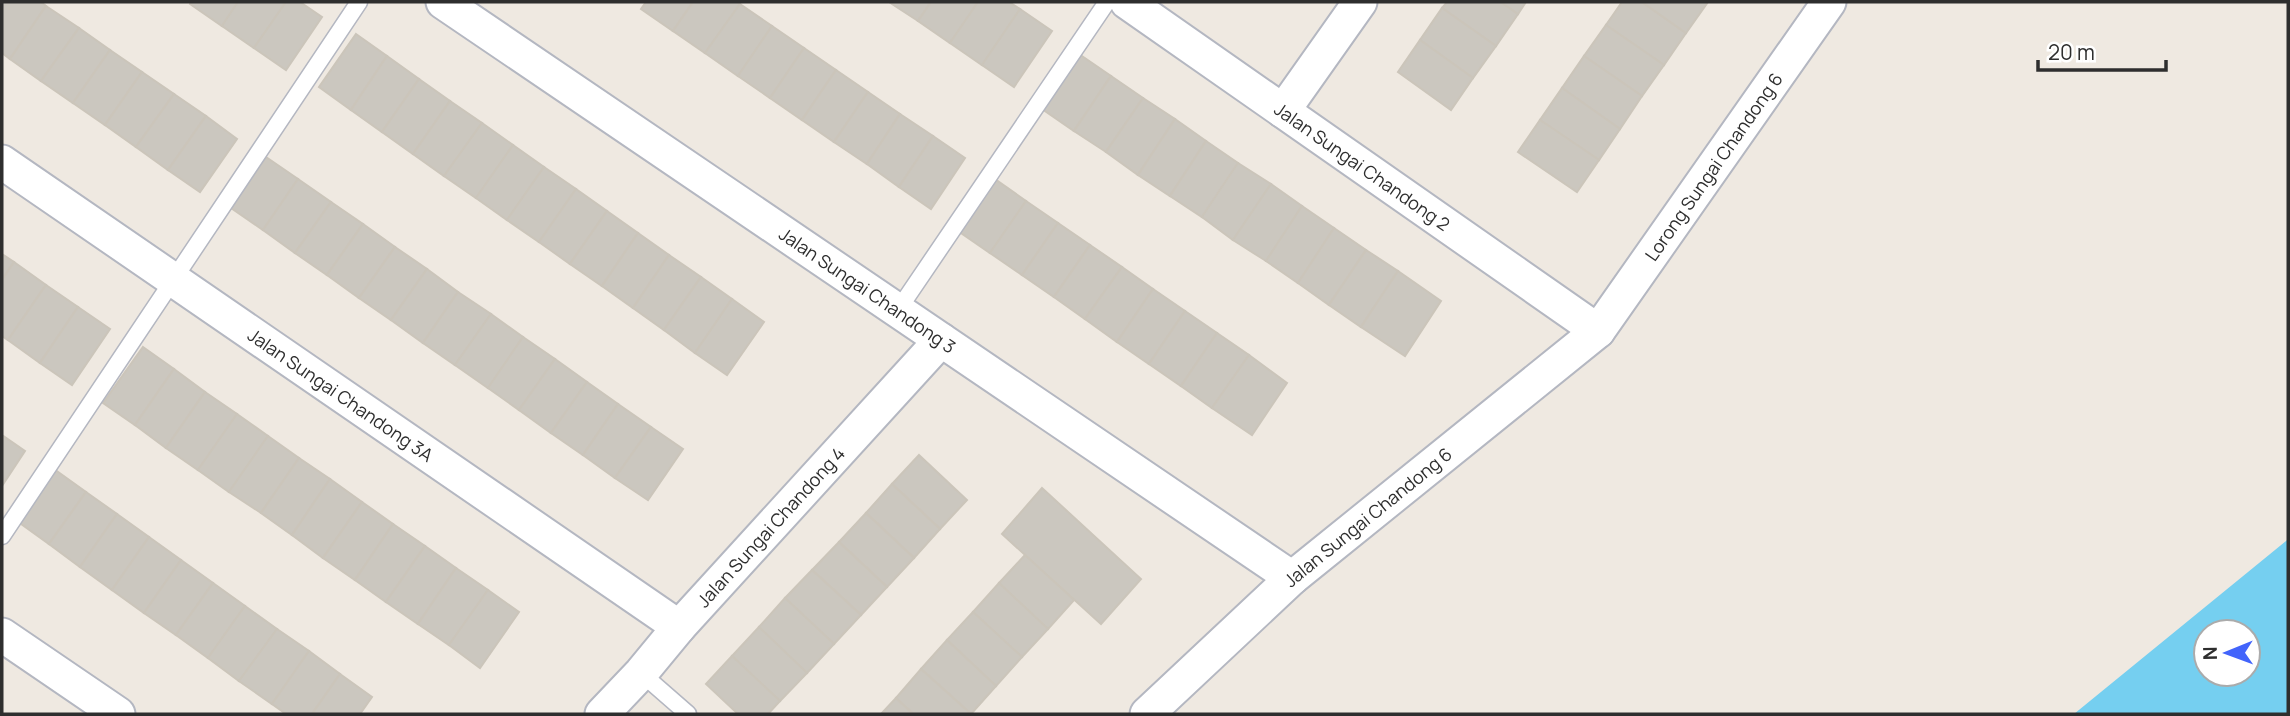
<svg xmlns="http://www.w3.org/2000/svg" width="2290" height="716" font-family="Manrope,sans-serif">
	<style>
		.water { fill: #75cff0; fill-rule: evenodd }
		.building { fill: #cbc7bf; stroke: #cbc5ba; stroke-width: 2 }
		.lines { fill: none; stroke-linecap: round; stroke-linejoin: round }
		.service-casing { stroke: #b4b7c1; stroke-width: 19 }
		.minor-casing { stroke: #b4b7c1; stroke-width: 37 }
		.service { stroke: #fff; stroke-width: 16 }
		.minor { stroke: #fff; stroke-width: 33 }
		.labels { text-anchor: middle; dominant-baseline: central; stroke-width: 5; stroke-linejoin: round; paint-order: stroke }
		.street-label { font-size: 18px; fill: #2e2e2e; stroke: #fff }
	</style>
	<rect width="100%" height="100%" fill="#efe9e1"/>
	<path class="water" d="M2288,539V714H2074L2286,541ZM2206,632H2248V674H2206Z"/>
	<g class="building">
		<path d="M2,2H41L46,6L10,59L2,53Z"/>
		<path d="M191,2H238L222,26L190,4Z"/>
		<path d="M238,2H286L254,48L222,26Z"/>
		<path d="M286,2H300L322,17L286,70L254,48Z"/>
		<path d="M646,2H693L673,31L641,9Z"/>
		<path d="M693,2H737L740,4L705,53L673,31Z"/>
		<path d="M889,2H931L918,21Z"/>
		<path d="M931,2H978L950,43L918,21Z"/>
		<path d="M978,2H1009L1020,9L982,65L950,43Z"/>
		<path d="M1447,2H1501L1518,14L1496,46L1442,8Z"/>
		<path d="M1501,2H1526L1518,14Z"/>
		<path d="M1622,2H1642L1686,33L1664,65L1606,25Z"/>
		<path d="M1642,2H1708L1686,33Z"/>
		<path d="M740,4L772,26L738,76L705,53Z"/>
		<path d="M46,6L79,28L41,81L10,59Z"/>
		<path d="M1442,8L1496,46L1473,78L1420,40Z"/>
		<path d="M1020,9L1052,31L1014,87L982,65Z"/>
		<path d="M1606,25L1664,65L1642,96L1584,56Z"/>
		<path d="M772,26L804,48L770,98L738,76Z"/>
		<path d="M79,28L110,50L73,103L41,81Z"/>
		<path d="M356,34L387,56L351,110L319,87Z"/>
		<path d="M1420,40L1473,78L1451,110L1398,72Z"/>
		<path d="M804,48L836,70L802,120L770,98Z"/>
		<path d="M110,50L142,72L105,125L73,103Z"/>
		<path d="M1079,54L1111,76L1074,131L1042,109Z"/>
		<path d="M387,56L419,79L382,132L351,110Z"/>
		<path d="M1584,56L1642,96L1620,129L1562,88Z"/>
		<path d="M836,70L868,92L834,142L802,120Z"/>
		<path d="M142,72L174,94L136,147L105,125Z"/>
		<path d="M1111,76L1143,98L1106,152L1074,131Z"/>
		<path d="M419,79L450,101L413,154L382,132Z"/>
		<path d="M1562,88L1620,129L1599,160L1540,120Z"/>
		<path d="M868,92L900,114L867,164L834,142Z"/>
		<path d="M174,94L206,116L168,170L136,147Z"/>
		<path d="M1143,98L1175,119L1138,175L1106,152Z"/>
		<path d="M450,101L482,123L444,176L413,154Z"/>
		<path d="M900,114L933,136L899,187L867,164Z"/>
		<path d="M206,116L237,139L200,192L168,170Z"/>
		<path d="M1175,119L1206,141L1170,196L1138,175Z"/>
		<path d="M1540,120L1599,160L1577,192L1518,152Z"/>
		<path d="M482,123L513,145L476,198L444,176Z"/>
		<path d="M933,136L965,158L931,209L899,187Z"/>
		<path d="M1206,141L1238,163L1202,217L1170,196Z"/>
		<path d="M513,145L544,167L507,220L476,198Z"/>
		<path d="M266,157L298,179L263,230L231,208Z"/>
		<path d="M1238,163L1271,184L1233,240L1202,217Z"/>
		<path d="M544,167L576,189L539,242L507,220Z"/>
		<path d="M298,179L331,202L295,253L263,230Z"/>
		<path d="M995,179L1026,201L990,253L958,231Z"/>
		<path d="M1271,184L1302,206L1266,261L1233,240Z"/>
		<path d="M576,189L607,211L570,264L539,242Z"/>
		<path d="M1026,201L1058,223L1022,275L990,253Z"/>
		<path d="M331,202L363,224L327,275L295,253Z"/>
		<path d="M1302,206L1334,228L1298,283L1266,261Z"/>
		<path d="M607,211L638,233L602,286L570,264Z"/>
		<path d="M1058,223L1090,245L1054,297L1022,275Z"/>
		<path d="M363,224L395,247L359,298L327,275Z"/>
		<path d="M1334,228L1366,250L1329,305L1298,283Z"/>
		<path d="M638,233L669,255L633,308L602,286Z"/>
		<path d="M1090,245L1122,267L1085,319L1054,297Z"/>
		<path d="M395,247L427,269L391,320L359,298Z"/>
		<path d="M1366,250L1398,271L1361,327L1329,305Z"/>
		<path d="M2,254L14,262L2,280Z"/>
		<path d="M669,255L701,277L664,330L633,308Z"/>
		<path d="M14,262L46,285L8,340L2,336V280Z"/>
		<path d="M1122,267L1153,289L1117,342L1085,319Z"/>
		<path d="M427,269L458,292L423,343L391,320Z"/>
		<path d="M1398,271L1441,301L1405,356L1361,327Z"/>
		<path d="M701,277L732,299L695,353L664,330Z"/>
		<path d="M46,285L78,307L40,363L8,340Z"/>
		<path d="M1153,289L1185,311L1149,364L1117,342Z"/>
		<path d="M458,292L491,314L455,365L423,343Z"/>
		<path d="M732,299L764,322L727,375L695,353Z"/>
		<path d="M78,307L110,329L72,385L40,363Z"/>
		<path d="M1185,311L1217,333L1181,386L1149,364Z"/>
		<path d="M491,314L523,337L488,388L455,365Z"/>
		<path d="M1217,333L1249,355L1212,408L1181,386Z"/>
		<path d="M523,337L555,359L519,410L488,388Z"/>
		<path d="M143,347L174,369L135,425L103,403Z"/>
		<path d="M1249,355L1287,383L1252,435L1212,408Z"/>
		<path d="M555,359L587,382L551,433L519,410Z"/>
		<path d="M174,369L205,392L166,448L135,425Z"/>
		<path d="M587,382L618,404L583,455L551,433Z"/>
		<path d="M205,392L237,414L198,470L166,448Z"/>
		<path d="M618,404L651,427L615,478L583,455Z"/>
		<path d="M237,414L268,436L229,492L198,470Z"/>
		<path d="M651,427L683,449L648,500L615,478Z"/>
		<path d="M2,435L25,451L2,486Z"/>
		<path d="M268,436L299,458L261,513L229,492Z"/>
		<path d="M919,455L967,500L940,529L892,484Z"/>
		<path d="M299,458L330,479L292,535L261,513Z"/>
		<path d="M54,469L86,492L49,544L17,521Z"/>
		<path d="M330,479L362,502L323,558L292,535Z"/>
		<path d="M892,484L940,529L914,558L866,513Z"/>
		<path d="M1042,488L1141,579L1101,624L1002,534Z"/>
		<path d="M86,492L117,514L80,567L49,544Z"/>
		<path d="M362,502L393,524L355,580L323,558Z"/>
		<path d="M866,513L914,558L887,587L839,542Z"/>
		<path d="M117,514L149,537L112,590L80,567Z"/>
		<path d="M393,524L425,546L386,602L355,580Z"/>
		<path d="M149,537L181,560L144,613L112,590Z"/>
		<path d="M839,542L887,587L861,615L812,570Z"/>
		<path d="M425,546L456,568L418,624L386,602Z"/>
		<path d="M1025,555L1074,600L1048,629L999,583Z"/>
		<path d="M181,560L213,583L176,635L144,613Z"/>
		<path d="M456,568L488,590L449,645L418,624Z"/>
		<path d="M812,570L861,615L834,644L785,598Z"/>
		<path d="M213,583L245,606L208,658L176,635Z"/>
		<path d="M999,583L1048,629L1022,657L973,612Z"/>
		<path d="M488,590L519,612L480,668L449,645Z"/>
		<path d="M785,598L834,644L807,673L759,627Z"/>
		<path d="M245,606L277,629L239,681L208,658Z"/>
		<path d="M973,612L1022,657L996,686L947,640Z"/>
		<path d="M759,627L807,673L780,701L732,656Z"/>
		<path d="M277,629L309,651L272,704L239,681Z"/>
		<path d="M947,640L996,686L971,714L921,669Z"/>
		<path d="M309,651L340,674L312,714H286L272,704Z"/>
		<path d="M732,656L780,701L768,714H738L706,684Z"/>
		<path d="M921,669L971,714H913L896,698Z"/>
		<path d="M340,674L372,697L360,714H312Z"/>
		<path d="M896,698L913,714H881Z"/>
	</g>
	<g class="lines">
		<g class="service-casing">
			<g id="service">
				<path d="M898,310L1107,2"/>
				<path d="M2,536L359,2"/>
				<path d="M641,673L688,714"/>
			</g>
		</g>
		<g class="minor-casing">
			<g id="minor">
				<path id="s1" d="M443,2L1292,578"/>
				<path id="s2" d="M1127,2L1598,331"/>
				<path d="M1283,111L1360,2"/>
				<path id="s3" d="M2,162L679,627"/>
				<path d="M2,635L118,714"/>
				<path id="s4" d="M602,714L641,673L679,627L941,340"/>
				<path id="s5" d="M1147,714L1292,578L1598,331L1829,2"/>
			</g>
		</g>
		<use href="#service" class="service"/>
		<use href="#minor" class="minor"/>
	</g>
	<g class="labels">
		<g class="street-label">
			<text stroke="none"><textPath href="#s2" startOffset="287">Jalan Sungai Chandong 2</textPath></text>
			<text stroke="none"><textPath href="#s5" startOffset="793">Lorong Sungai Chandong 6</textPath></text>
			<text stroke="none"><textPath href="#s1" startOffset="513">Jalan Sungai Chandong 3</textPath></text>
			<text stroke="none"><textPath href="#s3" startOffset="411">Jalan Sungai Chandong 3A</textPath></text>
			<text stroke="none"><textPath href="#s5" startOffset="296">Jalan Sungai Chandong 6</textPath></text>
			<text stroke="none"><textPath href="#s4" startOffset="252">Jalan Sungai Chandong 4</textPath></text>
		</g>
	</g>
	<rect width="2290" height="716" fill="none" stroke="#2e2e2e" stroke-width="7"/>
	<g transform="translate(2227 653) rotate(269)"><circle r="33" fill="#ffffff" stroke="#ababab" stroke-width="2"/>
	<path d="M0-5L12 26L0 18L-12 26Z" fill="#4264fb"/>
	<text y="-10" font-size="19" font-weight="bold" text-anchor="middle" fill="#2e2e2e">N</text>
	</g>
	<path d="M2038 60v10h128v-10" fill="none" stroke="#2e2e2e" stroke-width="3.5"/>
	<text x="2048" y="60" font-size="21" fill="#2e2e2e" stroke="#ffffff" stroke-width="5" paint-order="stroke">20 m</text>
</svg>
